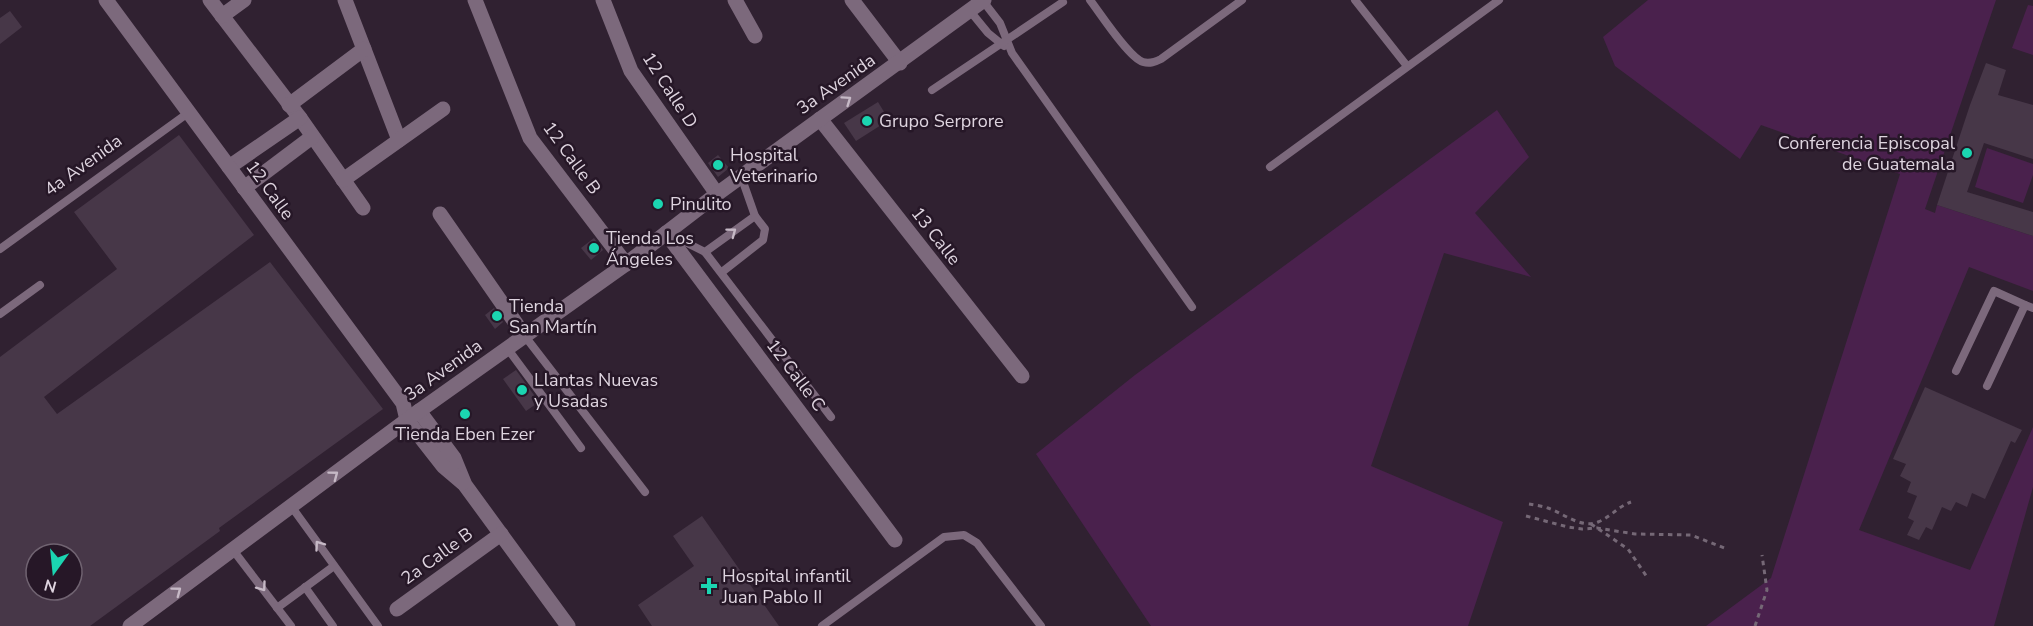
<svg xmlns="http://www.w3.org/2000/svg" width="2033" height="626" font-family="'Nunito Sans',sans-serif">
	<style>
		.green { fill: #4a214d }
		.building { fill: #473748; fill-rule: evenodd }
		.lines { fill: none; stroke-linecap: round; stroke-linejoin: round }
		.path { stroke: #756876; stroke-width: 3; stroke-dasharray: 4.5 4.5; stroke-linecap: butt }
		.service { stroke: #7c697c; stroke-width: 8 }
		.minor { stroke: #7c697c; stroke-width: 15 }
		.secondary { stroke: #7c697c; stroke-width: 15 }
		.oneway { stroke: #c6b9c6 }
		.poi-dot { fill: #1bd5b1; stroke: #261727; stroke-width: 2 }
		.labels { text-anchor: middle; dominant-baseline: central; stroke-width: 5; stroke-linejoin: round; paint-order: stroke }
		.street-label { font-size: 18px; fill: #ded4df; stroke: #261727 }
		.poi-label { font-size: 18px; fill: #ded4df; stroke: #261727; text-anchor: start }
	</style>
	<rect width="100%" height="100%" fill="#302131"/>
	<g class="green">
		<path d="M1648,0H1996L1925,209L1935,213L1937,205L2033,236V291L1969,267L1859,530L1970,570L2033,427V487L1994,626H1706L1771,578L1900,174L1761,125L1740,159L1615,66L1603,37Z"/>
		<path d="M2028,5L2033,6V55L2012,48Z"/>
		<path d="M1497,110L1529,157L1475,213L1531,277L1444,253L1371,466L1503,522L1468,626H1151L1036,454L1135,375Z"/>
		<path d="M1987,148L2033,164V175L2023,203L1975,187Z"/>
	</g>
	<g class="building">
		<path d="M10,11L22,27L0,44V18Z"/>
		<path d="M1986,63L2006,70L1998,95L2033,105V159L1984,143L1967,192L2033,212V236L1937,205L1970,105Z"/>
		<path d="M878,102L889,120L856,141L844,123Z"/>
		<path d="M179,135L254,235L44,397L57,414L270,262L383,409L219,528L220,531L90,626H0V357L117,269L74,212ZM36,554H72V590H36Z"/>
		<path d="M718,155L729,168L718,177L708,163Z"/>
		<path d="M594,238L603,250L591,260L581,248Z"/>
		<path d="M494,308L503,322L495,329L485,315Z"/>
		<path d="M516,370L539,402L526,411L503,379Z"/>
		<path d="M1925,387L2022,430L2015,443L2011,441L1985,499L1972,493L1967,507L1956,502L1951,511L1942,507L1932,530L1926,527L1919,540L1907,535L1914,521L1908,518L1917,496L1907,492L1911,482L1900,476L1906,464L1893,459Z"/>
		<path d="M702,516L779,626H652L638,605L694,566L673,536Z"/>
	</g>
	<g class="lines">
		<g class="path">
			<path d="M1529,504C1535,505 1542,506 1548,508C1563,513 1581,529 1598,522C1611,517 1617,507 1631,502"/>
			<path d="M1526,516L1568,527L1582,529L1597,528L1635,534L1691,535L1727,549"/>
			<path d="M1591,524L1628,549L1647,577"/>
			<path d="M1755,626L1767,590L1762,555"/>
		</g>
		<g class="service">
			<path d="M1090,0C1100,13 1129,58 1143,62C1150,64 1155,62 1161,59L1242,0"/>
			<path d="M1355,0L1407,66"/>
			<path d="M983,1L1000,23L1012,53L1192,307"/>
			<path d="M970,11L988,33L1004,46"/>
			<path d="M932,90L1063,2"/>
			<path d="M1270,167L1499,0"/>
			<path d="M673,236L705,252L755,216"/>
			<path d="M0,249L188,113"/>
			<path d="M705,252L831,417"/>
			<path d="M722,272L763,240L765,229L755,216L741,176"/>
			<path d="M0,314L40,285"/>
			<path d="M524,335L645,492"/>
			<path d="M507,348L581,448"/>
			<path d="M1956,371L1994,291L2025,305"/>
			<path d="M1987,386L2025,305L2033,308"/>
			<path d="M291,506L378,626"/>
			<path d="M233,550L291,626"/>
			<path d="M305,587L333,626"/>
			<path d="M277,608L334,566"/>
			<path d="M822,626L944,537L964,535L977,543L1041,626"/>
		</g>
		<g class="minor">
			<path d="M210,0L300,118L363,208"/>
			<path d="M345,0L399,140"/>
			<path d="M475,0L530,138L626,264"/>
			<path d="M603,0L631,71L717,194"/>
			<path d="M735,0L755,36"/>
			<path d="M852,0L900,63"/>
			<path d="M222,16L244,0"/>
			<path d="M289,105L364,49"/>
			<path d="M820,119L1022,376"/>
			<path d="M229,167L300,118"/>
			<path d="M343,180L443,109"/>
			<path d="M244,188L312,137"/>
			<path d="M440,214L524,335"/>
			<path d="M666,233L895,540"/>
			<path d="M419,411L454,458L465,485L568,626"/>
			<path d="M407,420L443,466L463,483"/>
			<path d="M397,609L501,534"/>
		</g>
		<g class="secondary">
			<path d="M106,0L403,403L407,420"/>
			<path d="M130,626L419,411L626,264L717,194L984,0"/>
		</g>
	</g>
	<defs><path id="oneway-chevron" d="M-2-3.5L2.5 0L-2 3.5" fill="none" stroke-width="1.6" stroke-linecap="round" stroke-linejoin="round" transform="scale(1.5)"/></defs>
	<g class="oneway">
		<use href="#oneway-chevron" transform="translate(847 100) rotate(-35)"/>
		<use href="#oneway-chevron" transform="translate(732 232) rotate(-37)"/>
		<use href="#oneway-chevron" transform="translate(334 475) rotate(-37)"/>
		<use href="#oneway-chevron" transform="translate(319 545) rotate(-126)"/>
		<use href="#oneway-chevron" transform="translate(262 587) rotate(54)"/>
		<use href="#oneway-chevron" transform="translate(177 591) rotate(-37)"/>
	</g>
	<g class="poi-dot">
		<circle cx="867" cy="121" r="6"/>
		<circle cx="1967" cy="153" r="6"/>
		<circle cx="718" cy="165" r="6"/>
		<circle cx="658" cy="204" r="6"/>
		<circle cx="594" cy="248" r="6"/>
		<circle cx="497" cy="316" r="6"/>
		<circle cx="522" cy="390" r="6"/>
		<circle cx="465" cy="414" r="6"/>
		<path d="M706 577h6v6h6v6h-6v6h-6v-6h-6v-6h6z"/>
	</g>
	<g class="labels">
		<g class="street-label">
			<text transform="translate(836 84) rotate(-35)">3a Avenida</text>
			<text transform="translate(670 90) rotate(57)">12 Calle D</text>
			<text transform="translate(572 158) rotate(54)">12 Calle B</text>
			<text transform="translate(83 165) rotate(-36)">4a Avenida</text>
			<text transform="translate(270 190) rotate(54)">12 Calle</text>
			<text transform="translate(936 236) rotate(52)">13 Calle</text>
			<text transform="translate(443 370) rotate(-36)">3a Avenida</text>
			<text transform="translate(796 375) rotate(53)">12 Calle C</text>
			<text transform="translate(437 556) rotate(-36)">2a Calle B</text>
		</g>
		<g class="poi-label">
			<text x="879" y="121">Grupo Serprore</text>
			<text x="1955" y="143" text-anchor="end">Conferencia Episcopal<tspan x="1955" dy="21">de Guatemala</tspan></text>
			<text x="730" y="155">Hospital<tspan x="730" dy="21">Veterinario</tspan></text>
			<text x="670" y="204">Pinulito</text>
			<text x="606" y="238">Tienda Los<tspan x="606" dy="21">Ángeles</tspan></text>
			<text x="509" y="306">Tienda<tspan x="509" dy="21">San Martín</tspan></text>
			<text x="534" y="380">Llantas Nuevas<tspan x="534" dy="21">y Usadas</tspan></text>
			<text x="465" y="434" text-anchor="middle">Tienda Eben Ezer</text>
			<text x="722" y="576">Hospital infantil<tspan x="722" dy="21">Juan Pablo II</tspan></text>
		</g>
	</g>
	<g transform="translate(54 572) rotate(195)"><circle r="28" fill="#261727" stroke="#706371" stroke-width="1.5"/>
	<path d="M0-4.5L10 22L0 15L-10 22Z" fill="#1bd5b1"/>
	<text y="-9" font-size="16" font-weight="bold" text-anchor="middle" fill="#ded4df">N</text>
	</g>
</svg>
